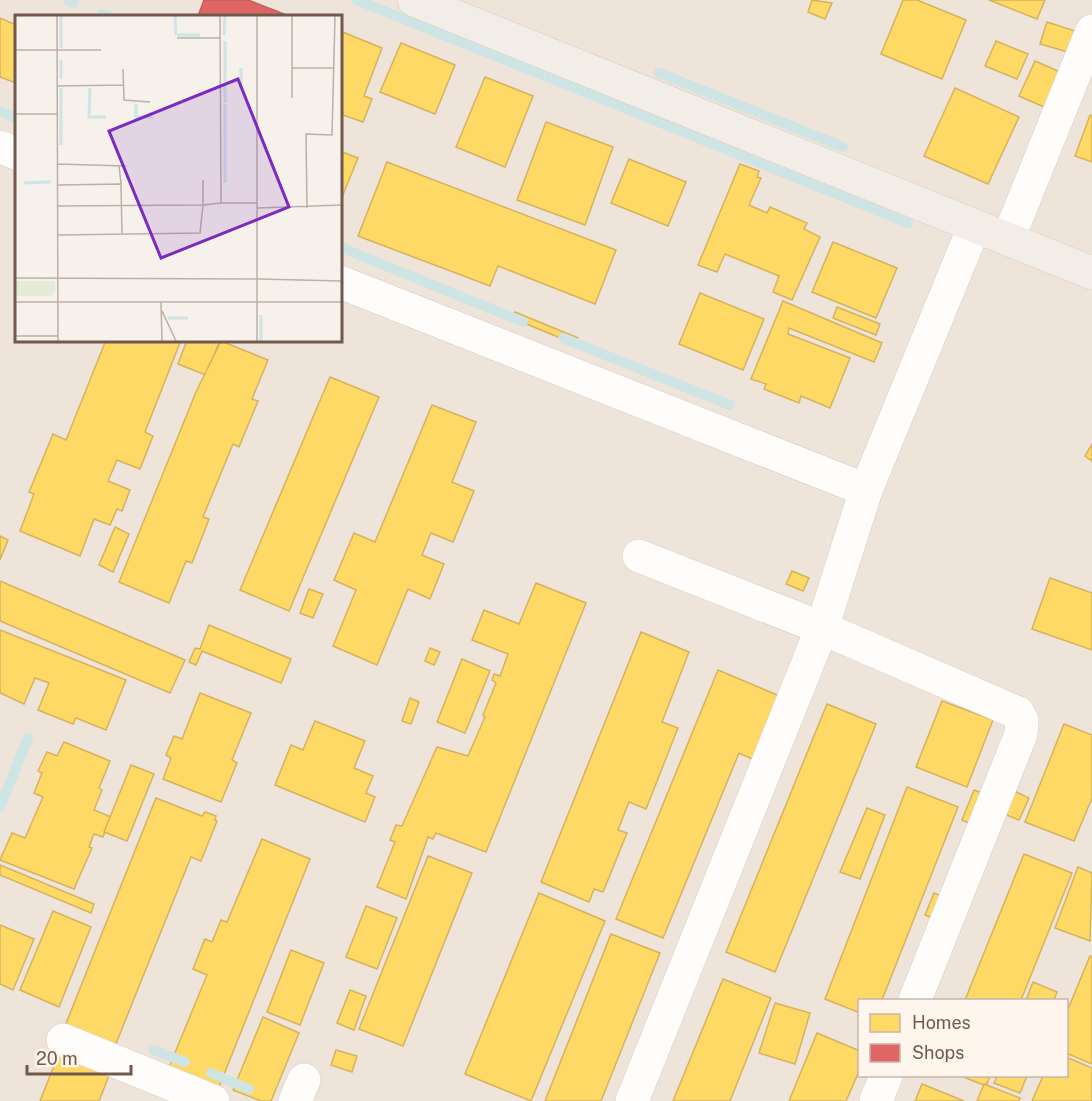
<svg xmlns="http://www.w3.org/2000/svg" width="1092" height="1101" font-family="'Public Sans',sans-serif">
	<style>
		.residential { fill: #efe4d9; fill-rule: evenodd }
		.homes { fill: #ffd966; stroke: #d5b35e; stroke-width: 1.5 }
		.shops { fill: #e06666; stroke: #bf625e; stroke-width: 1.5 }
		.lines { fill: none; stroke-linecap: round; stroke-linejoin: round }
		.stream { stroke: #cee4e5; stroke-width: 10 }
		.minor-casing { stroke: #d3cdc7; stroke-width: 34 }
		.major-casing { stroke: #d5ccc7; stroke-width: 34 }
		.minor { stroke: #fefdfc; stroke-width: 33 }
		.major { stroke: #f2ede6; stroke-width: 33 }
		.inset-river { fill: none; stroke: #cee4e5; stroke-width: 3 }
		.inset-road { fill: none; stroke: #bdafa7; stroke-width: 1.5 }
		.view { fill: #7b2cbf; fill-opacity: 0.15; stroke: #7b2cbf; stroke-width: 3 }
		.inset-edge { fill: none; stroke: #72594d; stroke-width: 3 }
	</style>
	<rect width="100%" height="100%" fill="#f6f1eb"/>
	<path class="residential" d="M0,0H1092V1101H0ZM16,16H340V340H16ZM860,1000H1066V1076H860Z"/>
	<g class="homes">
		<path d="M812,0L832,3L825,19L808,12Z"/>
		<path d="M903,0H917L966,20L942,79L881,54Z"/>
		<path d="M989,0H1045L1037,19Z"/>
		<path d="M0,18L16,25V83L0,77Z"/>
		<path d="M1047,22L1075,31L1068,52L1040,44Z"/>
		<path d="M340,31L382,48L364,96L372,99L363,122L340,114Z"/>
		<path d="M996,41L1028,54L1017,79L985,66Z"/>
		<path d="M401,43L455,65L435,114L380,92Z"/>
		<path d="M1035,61L1060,72L1044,107L1019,96Z"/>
		<path d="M485,77L533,96L505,167L456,147Z"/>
		<path d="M955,88L1019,117L988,184L924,156Z"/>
		<path d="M1090,115L1092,116V162L1075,156Z"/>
		<path d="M546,122L613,147L585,225L517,200Z"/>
		<path d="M340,151L358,158L340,202Z"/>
		<path d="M629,159L686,182L668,226L611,203Z"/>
		<path d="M387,162L616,250L595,304L498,266L490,286L358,236Z"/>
		<path d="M740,164L759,171L757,177L761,178L749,205L767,213L770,207L807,223L804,229L820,237L792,300L773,292L779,276L725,254L717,272L698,265Z"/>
		<path d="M833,242L897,268L876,318L812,292Z"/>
		<path d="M700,293L764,319L743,370L679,344Z"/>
		<path d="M783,301L882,343L874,362L789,328L788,334L850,358L830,408L801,396L799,403L764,389L766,384L751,379Z"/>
		<path d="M837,307L880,324L876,335L833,318Z"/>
		<path d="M515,312L578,338L575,344L512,318Z"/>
		<path d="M106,340H181L145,432L153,436L140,469L117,460L108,481L130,490L122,511L117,509L110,525L94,519L80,556L20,531L34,494L29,492L53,434L66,440Z"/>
		<path d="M187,340H220L206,375L178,364Z"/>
		<path d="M221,341L268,360L252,399L258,401L239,447L233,444L203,517L209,519L192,563L186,561L169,603L119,582L196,392Z"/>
		<path d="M330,377L379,397L289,611L240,590Z"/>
		<path d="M432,405L476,422L452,482L474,491L453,542L431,533L422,555L444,564L430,599L408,589L377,665L333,646L356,590L334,580L354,533L375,542Z"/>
		<path d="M1092,444V461L1085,456Z"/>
		<path d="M115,527L129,534L113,572L99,565Z"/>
		<path d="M0,536L8,540L0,560Z"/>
		<path d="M792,571L809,578L803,591L786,584Z"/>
		<path d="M1050,578L1092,593V650L1032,629Z"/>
		<path d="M0,581L185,660L170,693L0,621Z"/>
		<path d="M536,583L586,603L486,852L436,833L433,839L428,837L406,899L377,887L395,842L390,840L396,825L402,826L437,747L468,756L485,717L483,715L496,683L492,680L494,674L500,676L508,654L472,640L484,610L519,624Z"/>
		<path d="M309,589L323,594L313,618L300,613Z"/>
		<path d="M209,625L291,659L281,683L202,651L196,665L189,662L195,648L200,649Z"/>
		<path d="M0,630L126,680L106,730L76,718L73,724L38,710L49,683L35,678L24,704L0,693Z"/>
		<path d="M641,632L689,652L662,722L678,728L646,809L629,802L618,830L627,833L603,892L594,889L589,902L541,882Z"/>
		<path d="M430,648L440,652L434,665L425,661Z"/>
		<path d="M462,659L490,671L465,733L437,722Z"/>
		<path d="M718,670L789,700L763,764L739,753L663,938L616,919Z"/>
		<path d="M200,693L251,713L232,760L237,763L221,802L163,779L171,758L166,755L174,736L182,739Z"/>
		<path d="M410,698L419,702L411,724L402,721Z"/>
		<path d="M942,701L993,720L967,787L916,767Z"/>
		<path d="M827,704L876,724L775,972L726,952Z"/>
		<path d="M315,721L365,741L354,768L373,776L366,793L375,797L365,822L275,785L291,745L303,750Z"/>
		<path d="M1064,724L1092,735V798L1074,841L1025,822Z"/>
		<path d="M64,742L110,761L99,788L102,790L94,810L111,817L103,837L94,834L89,847L92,848L74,889L0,860L12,833L25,838L43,797L34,793L42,773L38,771L47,752L57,756Z"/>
		<path d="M131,765L154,774L127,841L104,832Z"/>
		<path d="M907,787L958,807L882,1000H860V1013L825,999Z"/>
		<path d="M974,790L990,796L978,827L962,820Z"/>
		<path d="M1012,790L1029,798L1019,820L1002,813Z"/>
		<path d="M156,798L202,816L205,812L216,816L215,820L217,821L201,861L191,857L113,1051L63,1031Z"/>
		<path d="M867,808L885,815L860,879L840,872Z"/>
		<path d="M262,839L310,859L217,1092L167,1072L207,975L193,969L204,941L205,939L212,942L221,920L227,922Z"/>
		<path d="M1024,854L1072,873L1021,1000H965Z"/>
		<path d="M428,856L472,873L403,1046L359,1029Z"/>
		<path d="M0,865L94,904L91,913L0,875Z"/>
		<path d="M1078,867L1092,873L1090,941L1055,928Z"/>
		<path d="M539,893L605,921L531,1101L465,1074Z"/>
		<path d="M934,893L951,900L942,922L925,915Z"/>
		<path d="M366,906L397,918L377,969L346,957Z"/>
		<path d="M53,911L91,927L59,1007L20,990Z"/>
		<path d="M0,925L34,939L13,990L0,984Z"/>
		<path d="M611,934L660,953L603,1096L601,1101H545Z"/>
		<path d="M291,950L324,963L300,1025L267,1012Z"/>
		<path d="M1090,956L1092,957V1064L1066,1053V1014Z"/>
		<path d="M723,979L771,998L730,1101H673Z"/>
		<path d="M1033,982L1057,992L1054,1000H1026Z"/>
		<path d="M350,990L366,996L354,1030L337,1023Z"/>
		<path d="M775,1003L810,1013L795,1064L759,1053Z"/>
		<path d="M263,1017L299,1033L271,1101H261L233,1090Z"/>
		<path d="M817,1033L860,1051V1069L846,1101H789Z"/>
		<path d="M61,1048L112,1068L99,1101H40Z"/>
		<path d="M336,1050L357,1056L352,1072L331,1065Z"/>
		<path d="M1066,1057L1092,1068V1101H1032L1043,1076H1066Z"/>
		<path d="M961,1076H990L986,1086Z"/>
		<path d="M997,1076H1027L1020,1093L994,1083Z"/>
		<path d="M922,1084L964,1101H915Z"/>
		<path d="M984,1084L1020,1098L1019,1101H977Z"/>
	</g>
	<path class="shops" d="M204,0H248L289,16H198Z"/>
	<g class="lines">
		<g class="stream">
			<path d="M68,0L74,3"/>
			<path d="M357,0L908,223"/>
			<path d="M102,14L109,16"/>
			<path d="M659,73L843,147"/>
			<path d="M0,111L16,118"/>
			<path d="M340,247L523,322"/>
			<path d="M563,338L730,405"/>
			<path d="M0,807L28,738"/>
			<path d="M154,1050L185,1062"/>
			<path d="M211,1073L249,1089"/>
		</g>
		<g class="minor-casing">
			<g id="minor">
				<path d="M0,147L16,153"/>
				<path d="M1008,239L1092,31"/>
				<path d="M340,282L866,490L974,227"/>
				<path d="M866,490L822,628L1018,713L1022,721L1021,734L915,1000"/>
				<path d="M63,1040L213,1101"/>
				<path d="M295,1101L304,1080"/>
				<path d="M632,1101L822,628L639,556"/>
				<path d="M876,1101L886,1076"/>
			</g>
		</g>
		<g class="major-casing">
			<path id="major" d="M414,0L1092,273"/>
		</g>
		<use href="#minor" class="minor"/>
		<use href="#major" class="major"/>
	</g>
	<g transform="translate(15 15)">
		<rect width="327" height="327" fill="#f6f1eb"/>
		<path d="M0,266H40L41,276L36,281H0Z" fill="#e4ecd7"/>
		<path class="inset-river" d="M46,1V33M160,1L161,20M162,20H185M209,20L210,1M46,45V64M226,53V73M75,73L74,102H91M210,88V26M121,89V102H138M210,89V168M46,130V73M9,168L36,167M246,300V326M153,303H173"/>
		<path class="inset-road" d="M42,1L43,326M205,1L206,188H242M277,1V83M162,23H205M0,35H86M277,53H318M108,54L109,85L135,87M43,71L108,70M0,99H42M42,149L111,151M104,150L106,169M42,170L106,169L107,218M42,191L188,190V165M242,193L327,190M292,193L291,119L317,120L320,1M43,220L185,218L188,190L206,188M0,263L243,264M243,264L327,266M0,287H242M146,287L147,326M242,287H327M147,296L161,326M0,321H43M242,326V1"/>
		<path class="view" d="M223,64L274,192L146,243L94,116Z"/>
		<rect width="327" height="327" class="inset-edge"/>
	</g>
	<rect x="858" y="999" width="210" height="78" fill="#fef6ed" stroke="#c6b7ad" stroke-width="1.5"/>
	<rect x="870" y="1014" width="30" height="18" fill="#ffd966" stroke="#c6b7ad" stroke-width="1.5"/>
	<text x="912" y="1029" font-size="18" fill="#72594d">Homes</text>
	<rect x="870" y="1044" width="30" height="18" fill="#e06666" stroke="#c6b7ad" stroke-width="1.5"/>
	<text x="912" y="1059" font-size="18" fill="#72594d">Shops</text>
	<path d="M27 1065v9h104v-9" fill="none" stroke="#72594d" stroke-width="3"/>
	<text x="36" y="1065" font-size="18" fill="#72594d" stroke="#fef6ed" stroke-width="4.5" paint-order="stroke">20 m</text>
</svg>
